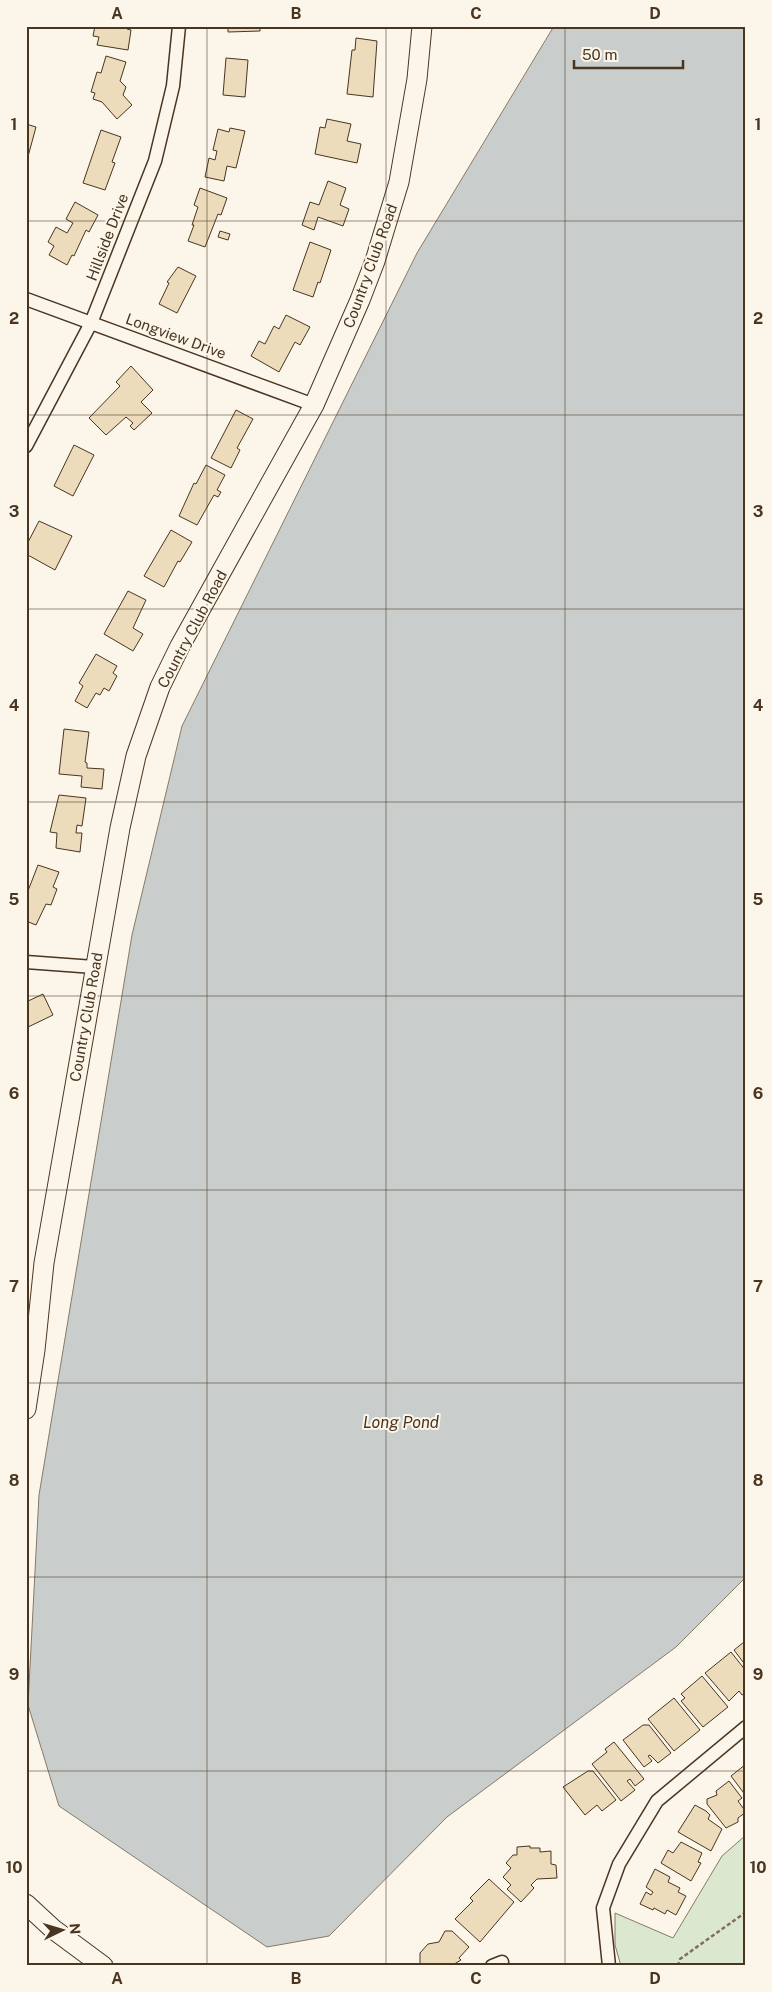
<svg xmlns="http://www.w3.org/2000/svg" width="772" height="1992" font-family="'Public Sans',sans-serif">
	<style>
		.green { fill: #dce7d0; stroke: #887966 }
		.water { fill: #c9cecd; stroke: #887966 }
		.building { fill: #ecdcbc; stroke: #4a3520 }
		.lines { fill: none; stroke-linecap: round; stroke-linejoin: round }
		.street-casing { stroke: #4a3520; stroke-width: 15 }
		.secondary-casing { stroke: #4a3520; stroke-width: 21 }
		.path { stroke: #7f6f5c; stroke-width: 2.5; stroke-dasharray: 4 2.5; stroke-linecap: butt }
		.street { stroke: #fbf6e9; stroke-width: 12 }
		.secondary { stroke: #fbf6e9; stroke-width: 19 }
		.grid { fill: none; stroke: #4a3520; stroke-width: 1; stroke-opacity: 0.55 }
		.labels { text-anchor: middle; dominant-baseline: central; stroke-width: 4; stroke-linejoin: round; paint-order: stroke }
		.street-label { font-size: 15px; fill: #4a3520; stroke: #fbf6e9 }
		.water-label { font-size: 16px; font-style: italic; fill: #4a3520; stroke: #fbf6e9 }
		.neatline { fill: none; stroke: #4a3520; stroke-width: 2 }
		.grid-label { font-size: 16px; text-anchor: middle; font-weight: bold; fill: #4a3520 }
	</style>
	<rect width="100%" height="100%" fill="#fbf6e9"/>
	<path class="green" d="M746,1835V1966H621L615,1945V1913L673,1938L722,1856Z"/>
	<path class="water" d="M554,26H746V1577L676,1647L447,1817L329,1936L267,1947L59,1806L28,1705L39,1495L132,935L182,726L417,253Z"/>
	<g class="building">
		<path d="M95,26H128L127,29L131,30L128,50L97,45L99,37L93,36Z"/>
		<path d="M228,26H260V31L228,32Z"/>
		<path d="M356,38L377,41L373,97L347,94L352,50H355Z"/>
		<path d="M106,56L126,62L120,81L126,87L123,95L132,105L117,119L102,102L93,99L95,93L91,92L97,72L101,73Z"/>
		<path d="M226,58L248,60L245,97L223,95Z"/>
		<path d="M327,119L351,124L347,141L361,144L357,163L315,154L320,127L325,128Z"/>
		<path d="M26,124L36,127L26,164Z"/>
		<path d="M230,128L245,131L236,168L227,166L224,181L205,177L209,158L215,160L217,151L213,150L218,129L229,132Z"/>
		<path d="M101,130L121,137L112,162L115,163L105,190L83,183Z"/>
		<path d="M328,181L346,188L340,205L349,209L343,226L318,217L314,230L302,225L310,202L319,205Z"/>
		<path d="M200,188L227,198L221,215L218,214L205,247L188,241L194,225H192L198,207L194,205Z"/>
		<path d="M75,202L98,215L89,232L86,230L74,256L72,255L67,265L49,255L54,246L48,242L56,227L67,233L73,223L66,219Z"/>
		<path d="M220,231L230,234L228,240L218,237Z"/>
		<path d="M310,242L331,250L320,283L318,282L313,297L293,290Z"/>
		<path d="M178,267L196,276L177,313L159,304L169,283L167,282Z"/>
		<path d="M286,315L310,327L300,345L295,342L279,372L251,356L259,341L265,344L274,326L279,329Z"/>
		<path d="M131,366L153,390L141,402L152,413L134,430L130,426L133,423L126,417L106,435L89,418L120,386L116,382Z"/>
		<path d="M236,410L253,419L237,448L240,450L231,468L211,458Z"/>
		<path d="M74,445L94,455L73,496L54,486Z"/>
		<path d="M206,465L225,475L217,490L221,492L218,497L214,495L197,525L179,516L194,483L196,484Z"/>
		<path d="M39,521L72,536L55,570L26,554V546Z"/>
		<path d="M171,530L192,542L180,562L178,561L164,587L144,576Z"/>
		<path d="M128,591L146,600L133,628L143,634L133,651L104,634Z"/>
		<path d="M96,654L117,666L113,673L117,676L109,691L104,688L100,695L96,693L87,708L75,701L83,686L79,683Z"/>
		<path d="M64,729L89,732L85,762L87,763V768L104,769L102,789L81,787L82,776L59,774Z"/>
		<path d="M59,795L86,798L82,826L77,825L76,833H82L80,852L56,848L57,833L50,832Z"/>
		<path d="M38,865L59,872L53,887L57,889L51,905L46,904L36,925L26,921V896Z"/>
		<path d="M43,994L53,1015L26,1028V1002Z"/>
		<path d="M744,1642L746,1645V1666L734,1650Z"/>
		<path d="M731,1652L746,1671V1693L742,1695L739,1691L729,1701L705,1673Z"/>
		<path d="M702,1676L728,1707L703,1727L681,1701L685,1698L681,1694Z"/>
		<path d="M674,1698L700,1730L674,1751L648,1719Z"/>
		<path d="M643,1725H649L671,1753L658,1763L650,1755L648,1756L652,1761L644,1767L623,1740Z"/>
		<path d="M614,1742L644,1779L635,1786L630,1779L627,1781L635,1790L621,1801L592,1764L607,1752L605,1749Z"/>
		<path d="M746,1764V1796L731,1776Z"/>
		<path d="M588,1771H593L616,1800L602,1811L597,1805L585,1815L563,1787Z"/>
		<path d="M729,1781L742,1798L738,1801L746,1812L738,1818V1822L726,1828L707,1804V1799L717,1795L716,1791Z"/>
		<path d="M695,1805L706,1811L710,1815L708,1819L722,1829L711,1851L678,1832Z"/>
		<path d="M681,1842L702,1853L698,1862L701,1863L691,1881L661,1863L668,1850L673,1853Z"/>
		<path d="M530,1846V1848H540V1852L551,1851V1864L556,1865L557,1878L537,1879L531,1885L534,1888L521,1902L507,1889L511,1885L503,1877L511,1868L506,1863L513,1855H517V1847Z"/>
		<path d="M655,1869L670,1877L668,1882L680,1888L678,1892L686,1896L676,1915L667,1910L665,1914L654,1908L653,1910L640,1904L646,1892L651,1895L653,1892L646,1887Z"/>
		<path d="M489,1879L514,1902L480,1942L455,1919L473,1901L470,1898Z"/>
		<path d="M445,1931H452L469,1947L459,1958L461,1960L451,1966H420V1953L428,1944L439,1942Z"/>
	</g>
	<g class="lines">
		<g class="street-casing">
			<g id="street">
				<path d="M26,299L314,405"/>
				<path d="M26,446L91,323L155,161L173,86L179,26"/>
				<path d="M26,962L94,967"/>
				<path d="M492,1966L502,1962"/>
				<path d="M609,1966L603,1908L619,1864L657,1801L746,1727"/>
			</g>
		</g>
		<g class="secondary-casing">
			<g id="secondary">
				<path d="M26,1409L35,1350L44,1263L120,828L136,756L160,687L180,646L314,405L360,300L375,261L399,182L417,79L422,26"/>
				<path d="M26,1904L53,1929L103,1966"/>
			</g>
		</g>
		<path class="path" d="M678,1966L680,1959L746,1912"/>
		<use href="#street" class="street"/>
		<use href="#secondary" class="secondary"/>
	</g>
	<path class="grid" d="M207,26V1966M386,26V1966M565,26V1966M26,221H746M26,415H746M26,609H746M26,802H746M26,996H746M26,1190H746M26,1383H746M26,1577H746M26,1771H746"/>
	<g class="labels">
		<g class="street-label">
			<text transform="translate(107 237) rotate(-69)">Hillside Drive</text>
			<text transform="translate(370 266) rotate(-70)">Country Club Road</text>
			<text transform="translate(176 336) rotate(20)">Longview Drive</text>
			<text transform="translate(192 629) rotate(-62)">Country Club Road</text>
			<text transform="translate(86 1017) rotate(-80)">Country Club Road</text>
		</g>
		<g class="water-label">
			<text x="401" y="1422">Long Pond</text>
		</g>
	</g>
	<rect width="772" height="1992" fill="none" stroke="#fbf6e9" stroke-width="55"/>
	<g transform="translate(62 1930) rotate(85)" stroke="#fbf6e9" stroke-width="4" paint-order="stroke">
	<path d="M0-4L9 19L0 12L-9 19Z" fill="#4a3520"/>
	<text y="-8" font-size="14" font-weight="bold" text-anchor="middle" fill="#4a3520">N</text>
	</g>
	<path d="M574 60v8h109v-8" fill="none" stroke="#4a3520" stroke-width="2.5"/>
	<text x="582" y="60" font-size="15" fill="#4a3520" stroke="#fbf6e9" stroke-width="4" paint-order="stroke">50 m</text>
	<rect x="28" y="28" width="716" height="1936" class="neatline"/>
	<g class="grid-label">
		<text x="117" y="19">A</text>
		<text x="296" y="19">B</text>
		<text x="476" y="19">C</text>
		<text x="655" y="19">D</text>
		<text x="14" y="130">1</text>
		<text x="758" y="130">1</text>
		<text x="14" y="324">2</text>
		<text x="758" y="324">2</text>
		<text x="14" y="517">3</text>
		<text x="758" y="517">3</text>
		<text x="14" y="711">4</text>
		<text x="758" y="711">4</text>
		<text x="14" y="905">5</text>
		<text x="758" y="905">5</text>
		<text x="14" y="1099">6</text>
		<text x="758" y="1099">6</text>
		<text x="14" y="1292">7</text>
		<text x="758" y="1292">7</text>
		<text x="14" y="1486">8</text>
		<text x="758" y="1486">8</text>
		<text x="14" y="1680">9</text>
		<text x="758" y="1680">9</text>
		<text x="14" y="1873">10</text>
		<text x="758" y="1873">10</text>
		<text x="117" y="1984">A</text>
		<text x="296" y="1984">B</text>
		<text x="476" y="1984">C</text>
		<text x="655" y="1984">D</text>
	</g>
</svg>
